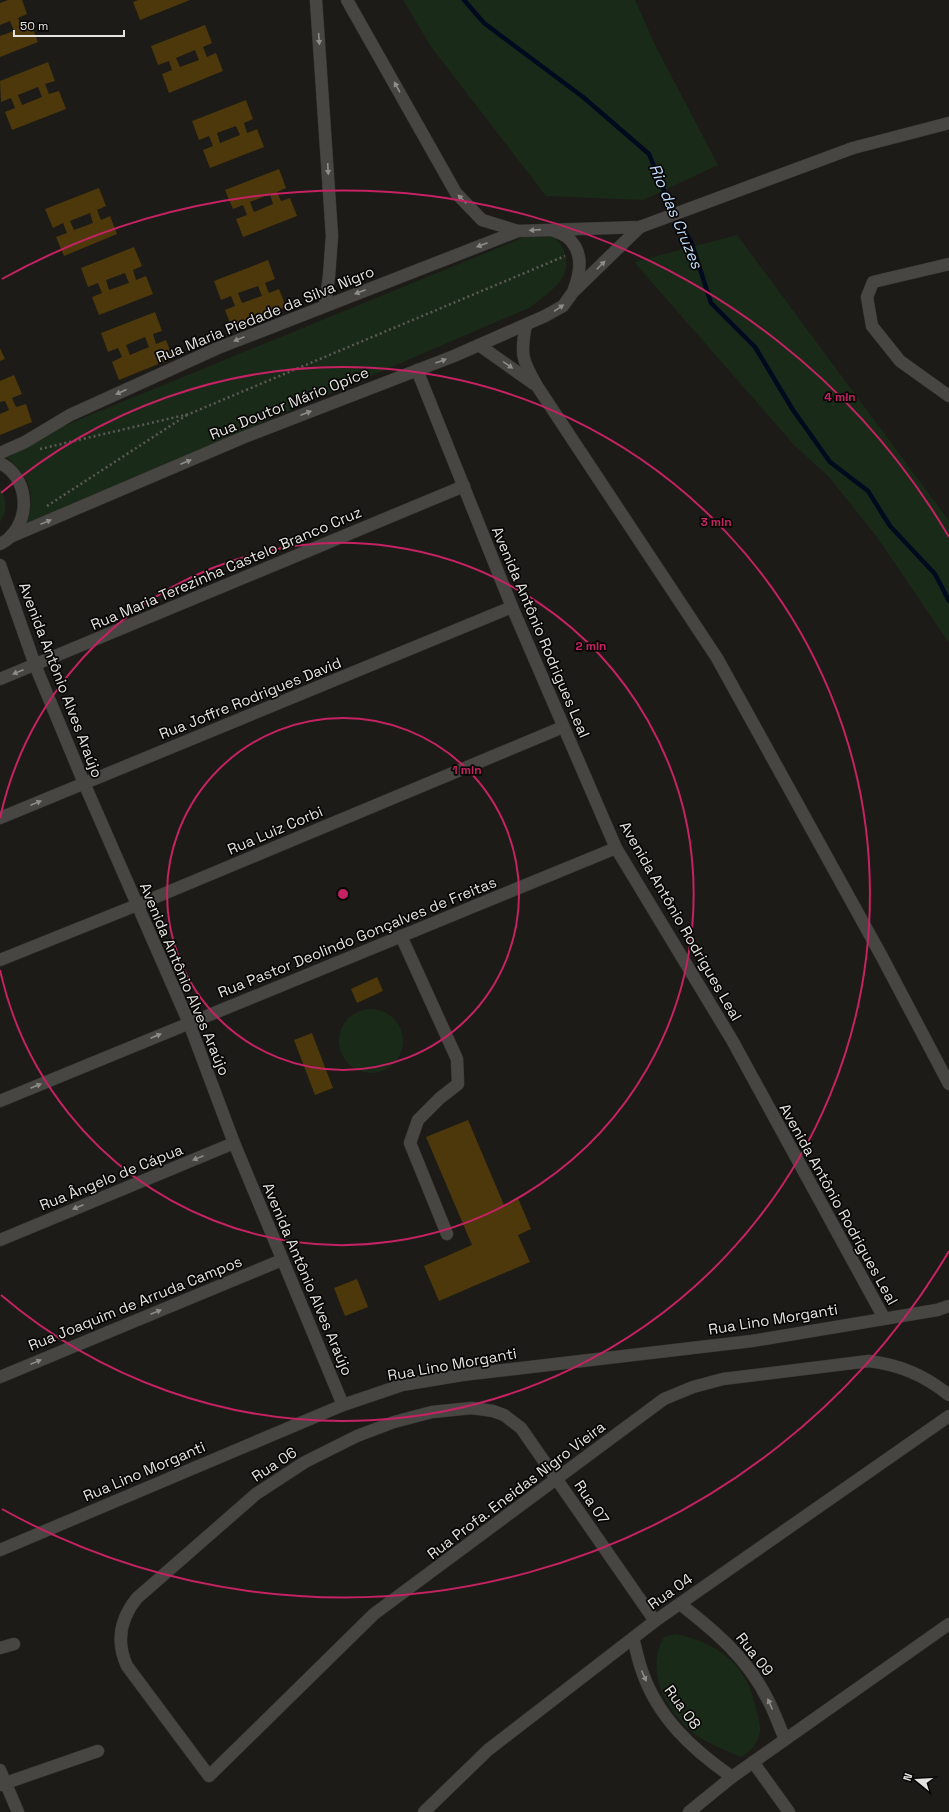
<svg xmlns="http://www.w3.org/2000/svg" width="949" height="1812" font-family="'Space Grotesk',sans-serif">
	<style>
		.green { fill: #1a2a18 }
		.lines { fill: none; stroke-linecap: round; stroke-linejoin: round }
		.stream { stroke: #000a1f; stroke-width: 4.5 }
		.building { fill: #4c380a; fill-rule: evenodd }
		.minor-casing { stroke: #383734; stroke-width: 13 }
		.path { stroke: #5c5a57; stroke-width: 2.5; stroke-dasharray: 2 3; stroke-linecap: butt }
		.minor { stroke: #484642; stroke-width: 12 }
		.oneway { fill: #8e8d89 }
		.ring { fill: none; stroke: #c42262; stroke-width: 2 }
		.labels { text-anchor: middle; dominant-baseline: central; stroke-width: 3.5; stroke-linejoin: round; paint-order: stroke }
		.street-label { font-size: 15px; fill: #e4e3e0; stroke: #070605 }
		.water-label { font-size: 16px; font-style: italic; fill: #bddbfd; stroke: #070605 }
		.centre { fill: #c42262; stroke: #070605; stroke-width: 2 }
		.ring-label { font-size: 12px; text-anchor: middle; font-weight: bold; fill: #c42262; stroke: #070605; stroke-width: 3.5; stroke-linejoin: round; paint-order: stroke }
	</style>
	<rect width="100%" height="100%" fill="#1d1b17"/>
	<g class="green">
		<path d="M403,0H635L655,45L718,165L643,200L546,196L432,48Z"/>
		<path d="M532,234C538,234 545,234 551,236C567,244 571,266 561,280C554,290 541,298 531,307L26,524C39,489 26,473 0,452Z"/>
		<path d="M737,235L949,521V643L877,537L829,477L795,446L634,262Z"/>
		<path d="M0,487C6,498 8,511 0,522Z"/>
		<circle cx="371" cy="1041" r="32"/>
		<path d="M675,1634C698,1638 717,1647 734,1663C739,1669 746,1679 749,1686C752,1694 761,1723 760,1731C758,1744 752,1750 741,1757C728,1751 714,1746 702,1739C670,1719 643,1673 664,1637Z"/>
	</g>
	<g class="lines">
		<path class="stream" d="M464,0L484,23L583,97L649,154L666,195L692,244L711,303L755,347L793,410L830,462L868,491L890,526L935,574L949,601"/>
	</g>
	<g class="building">
		<path d="M8,0H22L27,14L18,18L22,28L31,24L38,42L0,57V36L14,31L10,21L0,25V3Z"/>
		<path d="M138,0H190L140,20L133,2Z"/>
		<path d="M205,25L212,43L203,47L207,57L216,53L223,71L169,93L162,74L172,70L169,61L158,65L151,46ZM195,50L199,60L180,67L176,58Z"/>
		<path d="M48,62L55,81L45,84L49,94L59,91L66,109L12,130L5,112L15,108L11,98L1,102L0,81ZM38,87L42,97L22,105L18,95Z"/>
		<path d="M246,100L253,119L244,123L247,133L257,129L264,147L210,168L203,150L213,146L209,136L199,140L192,121ZM236,126L240,135L220,143L217,133Z"/>
		<path d="M279,169L286,188L277,192L281,201L290,198L297,216L243,237L236,219L247,215L243,205L233,209L225,190ZM270,194L273,204L254,212L250,202Z"/>
		<path d="M99,188L106,206L97,210L101,220L110,216L117,234L64,256L56,237L67,233L63,223L53,228L45,209ZM90,213L93,223L74,230L70,221Z"/>
		<path d="M134,247L142,266L133,270L136,280L146,276L153,294L99,315L92,297L102,293L98,283L88,287L81,268ZM125,273L129,283L109,290L106,280Z"/>
		<path d="M268,260L275,279L265,283L269,293L279,289L286,307L232,328L225,310L235,306L231,296L221,300L214,281ZM258,286L262,296L242,303L238,293Z"/>
		<path d="M155,312L162,331L153,334L156,344L166,340L173,358L119,380L112,362L122,357L118,348L108,352L101,333ZM145,337L149,347L130,355L126,345Z"/>
		<path d="M0,348L5,359L0,361Z"/>
		<path d="M14,375L22,394L12,398L16,407L26,404L32,422L0,435V414L9,410L5,401L0,402V381Z"/>
		<path d="M377,977L383,991L357,1003L351,989Z"/>
		<path d="M312,1033L333,1088L315,1095L294,1040Z"/>
		<path d="M468,1120L504,1205L518,1198L531,1229L518,1235L530,1262L439,1301L424,1266L472,1245L426,1137Z"/>
		<path d="M357,1279L368,1307L345,1316L334,1288Z"/>
	</g>
	<g class="lines">
		<g class="minor-casing">
			<g id="minor">
				<path d="M316,0L332,236L329,276L325,305"/>
				<path d="M347,0L456,193L482,220L518,231"/>
				<path d="M552,230C557,232 563,234 567,237C584,251 581,271 574,289"/>
				<path d="M949,264L873,282L867,297L872,326L900,361L949,396"/>
				<path d="M526,325C520,354 522,360 537,386L717,658L881,955L949,1084"/>
				<path d="M479,345L534,384"/>
				<path d="M417,370L512,607L616,848L732,1040L884,1318"/>
				<path d="M0,453L25,442L70,415L218,348L518,231L640,227L853,148L949,123"/>
				<path d="M0,463C27,476 32,515 10,537C8,540 3,542 0,544"/>
				<path d="M10,537L242,438L454,356L545,316L563,306L573,292L640,227"/>
				<path d="M0,565L35,665L84,783L189,1023L234,1143L343,1405"/>
				<path d="M0,679L464,486"/>
				<path d="M0,818L512,607"/>
				<path d="M401,936L457,1059L458,1084L440,1098L418,1120L410,1143L447,1234"/>
				<path d="M0,960L137,905L563,727"/>
				<path d="M0,1101L616,848"/>
				<path d="M0,1240L234,1143"/>
				<path d="M0,1377L282,1260"/>
				<path d="M0,1550L343,1405L402,1385L462,1375L752,1341L937,1310L949,1306"/>
				<path d="M680,1604C715,1631 748,1659 768,1700C775,1713 779,1726 785,1739"/>
				<path d="M655,1621L521,1428L504,1415L493,1411L472,1408L432,1412L394,1422L357,1436L305,1462L256,1494L137,1598C120,1619 116,1642 127,1666L209,1776L374,1614L664,1399L693,1387L723,1379L869,1361C900,1365 924,1375 949,1395"/>
				<path d="M633,1638C636,1649 638,1660 642,1671C658,1718 692,1749 732,1777"/>
				<path d="M0,1648L14,1644"/>
				<path d="M753,1762L789,1812"/>
				<path d="M0,1770L18,1812"/>
				<path d="M0,1785L98,1751"/>
				<path d="M424,1812L488,1750L655,1621L949,1416"/>
				<path d="M689,1812L732,1777L949,1624"/>
			</g>
		</g>
		<g class="path">
			<path d="M40,449L189,414L565,256"/>
			<path d="M47,506L187,415"/>
		</g>
		<use href="#minor" class="minor"/>
	</g>
	<defs><path id="oneway-solid" d="M-6-.8H1V-3.2L6.5 0L1 3.2V.8H-6Z"/></defs>
	<g class="oneway">
		<use href="#oneway-solid" transform="translate(319 39) rotate(86)"/>
		<use href="#oneway-solid" transform="translate(397 87) rotate(-119)"/>
		<use href="#oneway-solid" transform="translate(328 169) rotate(87)"/>
		<use href="#oneway-solid" transform="translate(462 199) rotate(-135)"/>
		<use href="#oneway-solid" transform="translate(535 230) rotate(176)"/>
		<use href="#oneway-solid" transform="translate(482 245) rotate(159)"/>
		<use href="#oneway-solid" transform="translate(601 265) rotate(-45)"/>
		<use href="#oneway-solid" transform="translate(360 292) rotate(159)"/>
		<use href="#oneway-solid" transform="translate(559 308) rotate(-34)"/>
		<use href="#oneway-solid" transform="translate(239 339) rotate(158)"/>
		<use href="#oneway-solid" transform="translate(441 361) rotate(-20)"/>
		<use href="#oneway-solid" transform="translate(508 365) rotate(35)"/>
		<use href="#oneway-solid" transform="translate(121 392) rotate(156)"/>
		<use href="#oneway-solid" transform="translate(306 413) rotate(-21)"/>
		<use href="#oneway-solid" transform="translate(186 462) rotate(-23)"/>
		<use href="#oneway-solid" transform="translate(46 522) rotate(-22)"/>
		<use href="#oneway-solid" transform="translate(18 672) rotate(158)"/>
		<use href="#oneway-solid" transform="translate(36 803) rotate(-22)"/>
		<use href="#oneway-solid" transform="translate(156 1036) rotate(-23)"/>
		<use href="#oneway-solid" transform="translate(36 1086) rotate(-23)"/>
		<use href="#oneway-solid" transform="translate(198 1158) rotate(158)"/>
		<use href="#oneway-solid" transform="translate(78 1207) rotate(158)"/>
		<use href="#oneway-solid" transform="translate(156 1312) rotate(-22)"/>
		<use href="#oneway-solid" transform="translate(36 1362) rotate(-22)"/>
		<use href="#oneway-solid" transform="translate(644 1676) rotate(66)"/>
		<use href="#oneway-solid" transform="translate(770 1704) rotate(-114)"/>
	</g>
	<g class="ring">
		<circle cx="343" cy="894" r="176"/>
		<path d="M0 818A351 351 0 1 1 0 970"/>
		<path d="M1 493A527 527 0 1 1 1 1295"/>
		<path d="M949 1251A703 703 0 0 1 2 1509M2 279A703 703 0 0 1 949 537"/>
	</g>
	<g class="labels">
		<g class="street-label">
			<text transform="translate(265 314) rotate(-22)">Rua Maria Piedade da Silva Nigro</text>
			<text transform="translate(289 403) rotate(-22)">Rua Doutor Mário Opice</text>
			<text transform="translate(226 568) rotate(-23)">Rua Maria Terezinha Castelo Branco Cruz</text>
			<text transform="translate(541 632) rotate(67)">Avenida Antônio Rodrigues Leal</text>
			<text transform="translate(61 680) rotate(69)">Avenida Antônio Alves Araújo</text>
			<text transform="translate(250 698) rotate(-22)">Rua Joffre Rodrigues David</text>
			<text transform="translate(275 830) rotate(-23)">Rua Luiz Corbi</text>
			<text transform="translate(681 921) rotate(60)">Avenida Antônio Rodrigues Leal</text>
			<text transform="translate(357 937) rotate(-22)">Rua Pastor Deolindo Gonçalves de Freitas</text>
			<text transform="translate(185 979) rotate(67)">Avenida Antônio Alves Araújo</text>
			<text transform="translate(111 1177) rotate(-22)">Rua Ângelo de Cápua</text>
			<text transform="translate(839 1204) rotate(61)">Avenida Antônio Rodrigues Leal</text>
			<text transform="translate(308 1279) rotate(67)">Avenida Antônio Alves Araújo</text>
			<text transform="translate(135 1303) rotate(-22)">Rua Joaquim de Arruda Campos</text>
			<text transform="translate(773 1319) rotate(-9)">Rua Lino Morganti</text>
			<text transform="translate(452 1364) rotate(-10)">Rua Lino Morganti</text>
			<text transform="translate(274 1464) rotate(-33)">Rua 06</text>
			<text transform="translate(144 1471) rotate(-23)">Rua Lino Morganti</text>
			<text transform="translate(516 1490) rotate(-37)">Rua Profa. Eneidas Nigro Vieira</text>
			<text transform="translate(592 1502) rotate(56)">Rua 07</text>
			<text transform="translate(670 1591) rotate(-35)">Rua 04</text>
			<text transform="translate(755 1654) rotate(52)">Rua 09</text>
			<text transform="translate(683 1707) rotate(54)">Rua 08</text>
		</g>
		<g class="water-label">
			<text transform="translate(676 216) rotate(67)">Rio das Cruzes</text>
		</g>
	</g>
	<circle cx="343" cy="894" r="6" class="centre"/>
	<g class="ring-label">
		<text x="840" y="401">4 min</text>
		<text x="716" y="526">3 min</text>
		<text x="591" y="650">2 min</text>
		<text x="467" y="774">1 min</text>
	</g>
	<g transform="translate(917 1780) rotate(288)" stroke="#070605" stroke-width="3" paint-order="stroke">
	<path d="M0-3L7 15L0 10L-7 15Z" fill="#e4e3e0"/>
	<text y="-6" font-size="11" font-weight="bold" text-anchor="middle" fill="#e4e3e0">N</text>
	</g>
	<path d="M14 30v6h110v-6" fill="none" stroke="#e4e3e0" stroke-width="2"/>
	<text x="20" y="30" font-size="12" fill="#e4e3e0" stroke="#070605" stroke-width="3" paint-order="stroke">50 m</text>
</svg>
